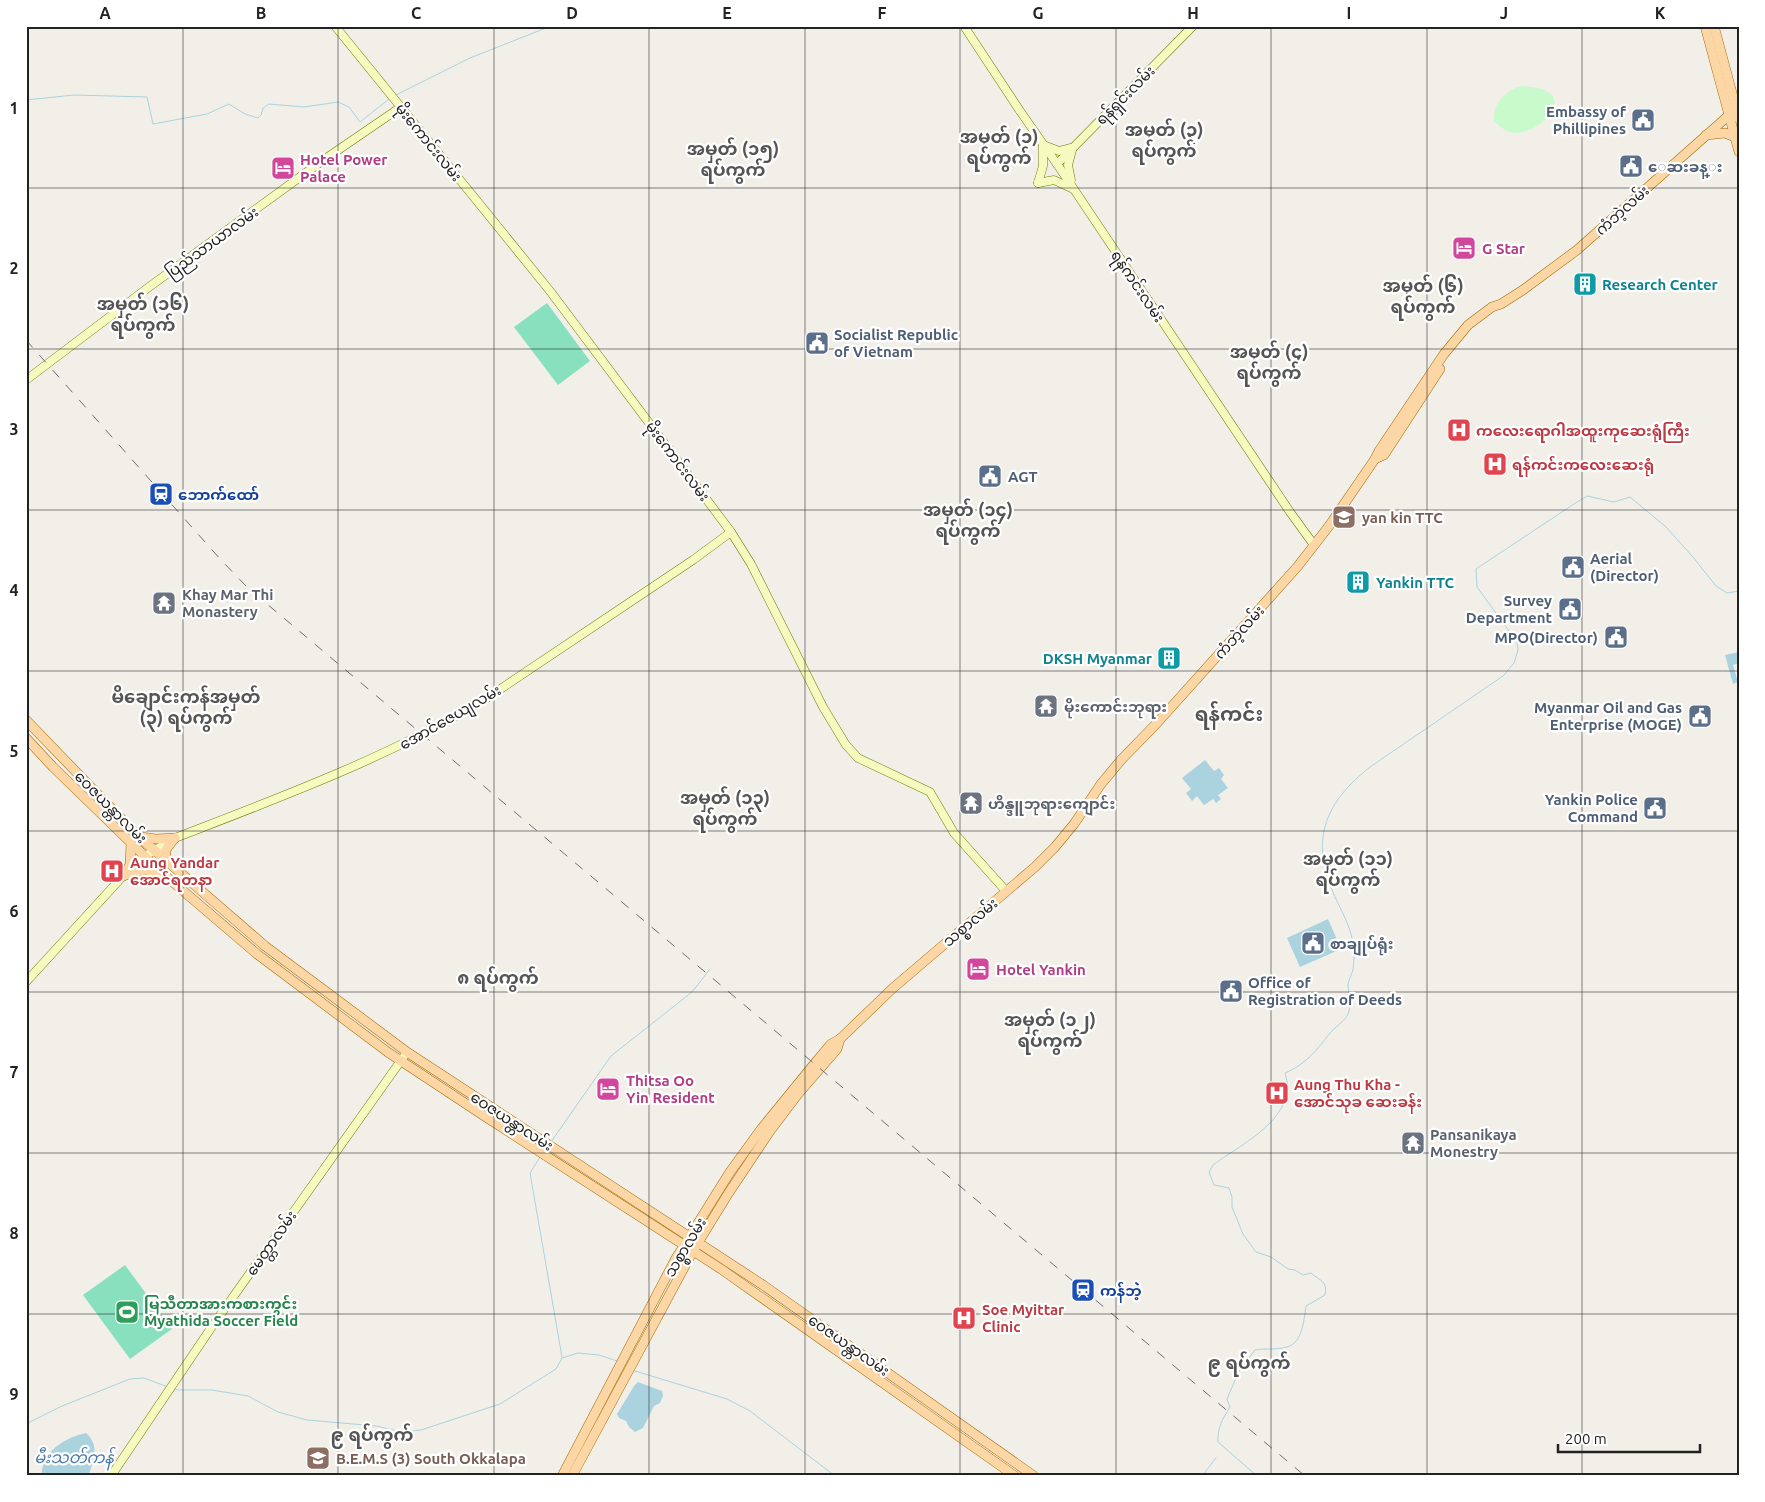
<svg xmlns="http://www.w3.org/2000/svg" width="1765" height="1502" font-family="Ubuntu,'Noto Sans Myanmar',sans-serif">
	<style>
		.park { fill: #c8facc }
		.pitch { fill: #88e0be }
		.water { fill: #aad3df }
		.lines { fill: none; stroke-linecap: round; stroke-linejoin: round }
		.stream { stroke: #aad3df; stroke-width: 1 }
		.secondary-casing { stroke: #707d05; stroke-width: 9 }
		.primary-casing { stroke: #a06b00; stroke-width: 10 }
		.secondary { stroke: #f7fabf; stroke-width: 8 }
		.primary { stroke: #fcd6a4; stroke-width: 9 }
		.rail { stroke: #707070; stroke-width: 1; stroke-dasharray: 10 10; stroke-linecap: butt }
		.grid { fill: none; stroke: #222; stroke-width: 1; stroke-opacity: 0.55 }
		.labels { text-anchor: middle; dominant-baseline: central; stroke-width: 4.5; stroke-linejoin: round; paint-order: stroke }
		.street-label { font-size: 15px; fill: #222; stroke: #fff }
		.service-label { font-size: 15px; font-weight: bold; fill: #4e5e75; stroke: #fff; text-anchor: start }
		.hotel-label { font-size: 15px; font-weight: bold; fill: #b23c85; stroke: #fff; text-anchor: start }
		.culture-label { font-size: 15px; font-weight: bold; fill: #0d838f; stroke: #fff; text-anchor: start }
		.health-label { font-size: 15px; font-weight: bold; fill: #be3a42; stroke: #fff; text-anchor: start }
		.transit-label { font-size: 15px; font-weight: bold; fill: #164399; stroke: #fff; text-anchor: start }
		.education-label { font-size: 15px; font-weight: bold; fill: #785e54; stroke: #fff; text-anchor: start }
		.worship-label { font-size: 15px; font-weight: bold; fill: #5b616d; stroke: #fff; text-anchor: start }
		.leisure-label { font-size: 15px; font-weight: bold; fill: #27864d; stroke: #fff; text-anchor: start }
		.water-label { font-size: 16px; font-style: italic; fill: #4a7aab; stroke: #fff }
		.quarter-label { font-size: 18px; font-weight: bold; fill: #555; stroke: #fff }
		.district-label { font-size: 20px; font-weight: bold; fill: #555; stroke: #fff }
		.neatline { fill: none; stroke: #222; stroke-width: 2 }
		.grid-label { font-size: 16px; text-anchor: middle; font-weight: bold; fill: #222 }
	</style>
	<rect width="100%" height="100%" fill="#f2efe9"/>
	<path class="park" d="M1522,86C1531,87 1545,87 1552,95C1565,112 1527,138 1510,132C1504,130 1498,125 1494,121C1493,103 1505,90 1522,86Z"/>
	<g class="pitch">
		<path d="M547,303L590,361L558,385L514,327Z"/>
		<path d="M125,1265L172,1329L130,1359L83,1295Z"/>
	</g>
	<g class="water">
		<path d="M1739,652V663L1733,665L1738,682L1733,684L1725,655Z"/>
		<path d="M1205,760L1214,771L1219,768L1224,775L1221,779L1228,788L1218,795L1221,799L1216,803L1213,799L1204,805L1197,796L1192,801L1186,793L1191,789L1182,778Z"/>
		<path d="M1328,919L1341,949L1300,967L1287,938Z"/>
		<path d="M638,1382L662,1391L663,1396L660,1403L654,1406L643,1428L635,1432L629,1427L626,1421L619,1418L617,1414L634,1386Z"/>
		<path d="M86,1433C100,1445 94,1461 88,1476H42C40,1452 66,1437 86,1433Z"/>
	</g>
	<g class="lines">
		<g class="stream">
			<path d="M394,96L470,58L551,26"/>
			<path d="M26,100L74,95L147,97L153,124L207,114L229,104L245,114L258,118L261,115L263,108L269,104L304,107L338,102L349,107L360,122L389,99"/>
			<path d="M551,1142L611,1056L692,992L710,969"/>
			<path d="M540,1157L530,1173L562,1357"/>
			<path d="M635,1371L727,1399L750,1411L835,1476"/>
			<path d="M174,1389L178,1390H212L248,1396L278,1412L307,1420L377,1426L400,1432L421,1430L500,1404L556,1369L562,1358L578,1353L599,1355L617,1361"/>
			<path d="M26,1424L62,1406L130,1379L144,1378L168,1387"/>
			<path d="M1202,1476L1216,1458"/>
			<path d="M1257,1476L1218,1442C1217,1428 1223,1418 1230,1407L1227,1399L1239,1371L1255,1350C1266,1348 1277,1350 1287,1347C1303,1343 1304,1318 1306,1306L1325,1295C1328,1281 1320,1281 1311,1273L1303,1275L1295,1270L1288,1269L1271,1257L1256,1252L1243,1234L1232,1207V1197L1229,1188L1214,1185L1209,1172L1213,1165C1238,1146 1286,1124 1287,1088C1288,1083 1286,1077 1285,1073C1305,1065 1317,1050 1330,1033C1335,1027 1345,1021 1348,1014C1353,1003 1348,995 1348,984C1349,979 1352,974 1353,969C1354,962 1355,951 1353,943C1350,924 1339,907 1332,890C1310,837 1327,801 1370,767L1503,676L1514,663L1518,650L1517,642L1477,587L1476,569L1577,502L1587,496L1614,502L1630,497L1666,527L1693,557L1716,586L1727,593L1739,591"/>
		</g>
		<g class="secondary-casing">
			<g id="secondary">
				<path d="M335,26L550,291L731,532L751,564L823,707L846,745L858,758L930,792L954,833L1006,891"/>
				<path d="M964,26L1020,111L1057,164L1290,512L1314,545"/>
				<path d="M1046,146L1059,151L1070,148"/>
				<path d="M1057,164L1193,26"/>
				<path d="M1071,180L1068,165L1072,150"/>
				<path d="M1038,183L1054,180L1071,188"/>
				<path d="M1038,183L1043,166V146"/>
				<path d="M26,380L149,287L322,161L401,107"/>
				<path d="M26,982L123,876L145,856L175,838C281,797 387,758 484,700L693,560L731,532"/>
				<path d="M111,1476L211,1328L407,1052"/>
			</g>
		</g>
		<g class="primary-casing">
			<g id="primary">
				<path d="M1705,26L1739,152"/>
				<path d="M1714,26L1739,119"/>
				<path d="M1706,135L1725,133L1735,137"/>
				<path d="M1375,459L1384,455L1440,369"/>
				<path d="M26,720L139,837L265,946L407,1052L763,1285L1034,1476"/>
				<path d="M26,738L53,767L161,872L257,954L389,1053L489,1119L721,1269L1015,1476"/>
				<path d="M141,837L156,839L175,838"/>
				<path d="M168,861C162,851 168,847 175,838"/>
				<path d="M123,876L144,870L161,872"/>
				<path d="M123,876L130,865L131,843"/>
				<path d="M562,1476L675,1260L730,1172L762,1128L815,1063L831,1044L840,1039L893,988L1035,867L1055,847L1074,824L1101,784L1121,760L1157,723L1298,566L1329,526L1375,459L1379,451L1444,354L1468,325L1492,307L1501,304L1523,290L1577,250L1736,109"/>
				<path d="M572,1476L693,1251L728,1194L770,1131L798,1094L837,1049L840,1039"/>
			</g>
		</g>
		<use href="#secondary" class="secondary"/>
		<use href="#primary" class="primary"/>
		<path class="rail" d="M26,340L221,560L248,588L1305,1476"/>
	</g>
	<path class="grid" d="M183,26V1476M338,26V1476M494,26V1476M649,26V1476M805,26V1476M960,26V1476M1116,26V1476M1271,26V1476M1427,26V1476M1582,26V1476M26,188H1739M26,349H1739M26,510H1739M26,671H1739M26,831H1739M26,992H1739M26,1153H1739M26,1314H1739"/>
	<defs>
		<g id="civic-square" transform="scale(1.25)"><rect x="-9" y="-9" width="18" height="18" rx="4" fill="#5c6f8a" stroke="#fff"/><path d="M-.6-6.5H3V-4.5H.6V-3L4-1V1h2V6H-6V1h2V-1L-.6-3ZM-1.2 2.5V6h2.4V2.5Z" fill="#fff"/></g>
		<g id="hotel-square" transform="scale(1.25)"><rect x="-9" y="-9" width="18" height="18" rx="4" fill="#d1479c" stroke="#fff"/><path d="M-6-4.5h1.5V1H6V5H4.5V3h-9V5H-6ZM-4 0a1.8 1.8 0 1 1 3.6 0ZM.5 0V-2.5h3Q6-2.5 6 0Z" fill="#fff"/></g>
		<g id="building-square" transform="scale(1.25)"><rect x="-9" y="-9" width="18" height="18" rx="4" fill="#0f9aa8" stroke="#fff"/><path d="M-4-6H4V6H1V3H-1V6H-4ZM-2.5-4.3h1.7v1.8h-1.7ZM.8-4.3h1.7v1.8H.8ZM-2.5-1h1.7V.8h-1.7ZM.8-1h1.7V.8H.8Z" fill="#fff"/></g>
		<g id="hospital-square" transform="scale(1.25)"><rect x="-9" y="-9" width="18" height="18" rx="4" fill="#e0444e" stroke="#fff"/><path d="M-5-5h3v3.5h4V-5h3V5h-3V1.5h-4V5h-3Z" fill="#fff"/></g>
		<g id="station-square" transform="scale(1.25)"><rect x="-9" y="-9" width="18" height="18" rx="4" fill="#1a4fb4" stroke="#fff"/><path d="M-3-6H3Q5-6 5-4V2Q5 4 3 4L4.5 6H3L1.5 4h-3L-3 6H-4.5L-3 4Q-5 4-5 2V-4Q-5-6-3-6ZM-3.5-4v3h7v-3ZM-3.5 1v1.5H-2V1ZM2 1v1.5H3.5V1Z" fill="#fff"/></g>
		<g id="school-square" transform="scale(1.25)"><rect x="-9" y="-9" width="18" height="18" rx="4" fill="#8d6e63" stroke="#fff"/><path d="M0-5L7-2L0 1L-7-2ZM-4 1L0 2.5L4 1V4Q0 6-4 4Z" fill="#fff"/></g>
		<g id="temple-square" transform="scale(1.25)"><rect x="-9" y="-9" width="18" height="18" rx="4" fill="#6b7280" stroke="#fff"/><path d="M0-6L5-2H3V0L6.5 2.5H4V6H1.5V3h-3V6H-4V2.5H-6.5L-3 0V-2H-5Z" fill="#fff"/></g>
		<g id="stadium-square" transform="scale(1.25)"><rect x="-9" y="-9" width="18" height="18" rx="4" fill="#2e9e5b" stroke="#fff"/><path d="M0-5a6.5 5 0 1 0 0 10a6.5 5 0 1 0 0-10ZM-3.5-1.8h7v3.6h-7Z" fill="#fff"/></g>
	</defs>
	<g fill-rule="evenodd">
		<use href="#civic-square" x="1643" y="120"/>
		<use href="#civic-square" x="1631" y="166"/>
		<use href="#hotel-square" x="283" y="168"/>
		<use href="#hotel-square" x="1464" y="248"/>
		<use href="#building-square" x="1585" y="284"/>
		<use href="#civic-square" x="817" y="343"/>
		<use href="#hospital-square" x="1459" y="430"/>
		<use href="#hospital-square" x="1495" y="464"/>
		<use href="#civic-square" x="990" y="476"/>
		<use href="#station-square" x="161" y="494"/>
		<use href="#school-square" x="1344" y="517"/>
		<use href="#civic-square" x="1573" y="567"/>
		<use href="#building-square" x="1358" y="582"/>
		<use href="#temple-square" x="164" y="603"/>
		<use href="#civic-square" x="1570" y="609"/>
		<use href="#civic-square" x="1616" y="637"/>
		<use href="#building-square" x="1169" y="658"/>
		<use href="#temple-square" x="1046" y="706"/>
		<use href="#civic-square" x="1700" y="716"/>
		<use href="#temple-square" x="971" y="803"/>
		<use href="#civic-square" x="1655" y="808"/>
		<use href="#hospital-square" x="112" y="871"/>
		<use href="#civic-square" x="1313" y="943"/>
		<use href="#hotel-square" x="978" y="969"/>
		<use href="#civic-square" x="1231" y="991"/>
		<use href="#hotel-square" x="608" y="1089"/>
		<use href="#hospital-square" x="1277" y="1093"/>
		<use href="#temple-square" x="1413" y="1143"/>
		<use href="#station-square" x="1083" y="1290"/>
		<use href="#stadium-square" x="127" y="1312"/>
		<use href="#hospital-square" x="964" y="1318"/>
		<use href="#school-square" x="318" y="1458"/>
	</g>
	<g class="labels">
		<g class="street-label">
			<text transform="translate(1125 95) rotate(-45)">ရန်ရှင်းလမ်း</text>
			<text transform="translate(429 142) rotate(51)">မိုးကောင်းလမ်း</text>
			<text transform="translate(1622 210) rotate(-42)">ကံဘဲ့လမ်း</text>
			<text transform="translate(212 242) rotate(-36)">ပြည်သာယာလမ်း</text>
			<text transform="translate(1138 286) rotate(56)">ရန်ကင်းလမ်း</text>
			<text transform="translate(678 461) rotate(53)">မိုးကောင်းလမ်း</text>
			<text transform="translate(1239 632) rotate(-48)">ကံဘဲ့လမ်း</text>
			<text transform="translate(450 717) rotate(-30)">အောင်ဇေယျလမ်း</text>
			<text transform="translate(111 807) rotate(45)">ဝေဇယန္တာလမ်း</text>
			<text transform="translate(970 922) rotate(-40)">သစ္စာလမ်း</text>
			<text transform="translate(512 1121) rotate(33)">ဝေဇယန္တာလမ်း</text>
			<text transform="translate(271 1243) rotate(-55)">မေတ္တာလမ်း</text>
			<text transform="translate(685 1247) rotate(-59)">သစ္စာလမ်း</text>
			<text transform="translate(849 1345) rotate(35)">ဝေဇယန္တာလမ်း</text>
		</g>
		<g class="service-label">
			<text x="1626" y="111" text-anchor="end">Embassy of<tspan x="1626" dy="17">Phillipines</tspan></text>
			<text x="1648" y="166">ေဆးခန္း</text>
			<text x="834" y="334">Socialist Republic<tspan x="834" dy="17">of Vietnam</tspan></text>
			<text x="1008" y="476">AGT</text>
			<text x="1590" y="558">Aerial<tspan x="1590" dy="17">(Director)</tspan></text>
			<text x="1552" y="600" text-anchor="end">Survey<tspan x="1552" dy="17">Department</tspan></text>
			<text x="1598" y="637" text-anchor="end">MPO(Director)</text>
			<text x="1682" y="707" text-anchor="end">Myanmar Oil and Gas<tspan x="1682" dy="17">Enterprise (MOGE)</tspan></text>
			<text x="1638" y="799" text-anchor="end">Yankin Police<tspan x="1638" dy="17">Command</tspan></text>
			<text x="1330" y="943">စာချုပ်ရုံး</text>
			<text x="1248" y="982">Office of<tspan x="1248" dy="17">Registration of Deeds</tspan></text>
		</g>
		<g class="hotel-label">
			<text x="300" y="159">Hotel Power<tspan x="300" dy="17">Palace</tspan></text>
			<text x="1482" y="248">G Star</text>
			<text x="996" y="969">Hotel Yankin</text>
			<text x="626" y="1080">Thitsa Oo<tspan x="626" dy="17">Yin Resident</tspan></text>
		</g>
		<g class="culture-label">
			<text x="1602" y="284">Research Center</text>
			<text x="1376" y="582">Yankin TTC</text>
			<text x="1152" y="658" text-anchor="end">DKSH Myanmar</text>
		</g>
		<g class="health-label">
			<text x="1476" y="430">ကလေးရောဂါအထူးကုဆေးရုံကြီး</text>
			<text x="1512" y="464">ရန်ကင်းကလေးဆေးရုံ</text>
			<text x="130" y="862">Aung Yandar<tspan x="130" dy="17">အောင်ရတနာ</tspan></text>
			<text x="1294" y="1084">Aung Thu Kha -<tspan x="1294" dy="17">အောင်သုခ ဆေးခန်း</tspan></text>
			<text x="982" y="1309">Soe Myittar<tspan x="982" dy="17">Clinic</tspan></text>
		</g>
		<g class="transit-label">
			<text x="178" y="494">ဘောက်ထော်</text>
			<text x="1100" y="1290">ကန်ဘဲ့</text>
		</g>
		<g class="education-label">
			<text x="1362" y="517">yan kin TTC</text>
			<text x="336" y="1458">B.E.M.S (3) South Okkalapa</text>
		</g>
		<g class="worship-label">
			<text x="182" y="594">Khay Mar Thi<tspan x="182" dy="17">Monastery</tspan></text>
			<text x="1064" y="706">မိုးကောင်းဘုရား</text>
			<text x="988" y="803">ဟိန္ဒူဘုရားကျောင်း</text>
			<text x="1430" y="1134">Pansanikaya<tspan x="1430" dy="17">Monestry</tspan></text>
		</g>
		<g class="leisure-label">
			<text x="144" y="1303">မြသီတာအားကစားကွင်း<tspan x="144" dy="17">Myathida Soccer Field</tspan></text>
		</g>
		<g class="water-label">
			<text x="74" y="1457">မီးသတ်ကန်</text>
		</g>
		<g class="quarter-label">
			<text x="1164" y="129">အမှတ် (၃)<tspan x="1164" dy="21">ရပ်ကွက်</tspan></text>
			<text x="999" y="136">အမှတ် (၁)<tspan x="999" dy="21">ရပ်ကွက်</tspan></text>
			<text x="733" y="148">အမှတ် (၁၅)<tspan x="733" dy="21">ရပ်ကွက်</tspan></text>
			<text x="1423" y="285">အမှတ် (၆)<tspan x="1423" dy="21">ရပ်ကွက်</tspan></text>
			<text x="143" y="303">အမှတ် (၁၆)<tspan x="143" dy="21">ရပ်ကွက်</tspan></text>
			<text x="1269" y="351">အမှတ် (၄)<tspan x="1269" dy="21">ရပ်ကွက်</tspan></text>
			<text x="968" y="509">အမှတ် (၁၄)<tspan x="968" dy="21">ရပ်ကွက်</tspan></text>
			<text x="186" y="696">မိချောင်းကန်အမှတ်<tspan x="186" dy="21">(၃) ရပ်ကွက်</tspan></text>
			<text x="725" y="797">အမှတ် (၁၃)<tspan x="725" dy="21">ရပ်ကွက်</tspan></text>
			<text x="1348" y="858">အမှတ် (၁၁)<tspan x="1348" dy="21">ရပ်ကွက်</tspan></text>
			<text x="498" y="977">၈ ရပ်ကွက်</text>
			<text x="1050" y="1019">အမှတ် (၁၂)<tspan x="1050" dy="21">ရပ်ကွက်</tspan></text>
			<text x="1249" y="1362">၉ ရပ်ကွက်</text>
			<text x="372" y="1434">၉ ရပ်ကွက်</text>
		</g>
		<g class="district-label">
			<text x="1229" y="713">ရန်ကင်း</text>
		</g>
	</g>
	<rect width="1765" height="1502" fill="none" stroke="#ffffff" stroke-width="55"/>
	<path d="M1558 1444v8h142v-8" fill="none" stroke="#222222" stroke-width="2.5"/>
	<text x="1565" y="1444" font-size="15" fill="#222222" stroke="#ffffff" stroke-width="4" paint-order="stroke">200 m</text>
	<rect x="28" y="28" width="1710" height="1446" class="neatline"/>
	<g class="grid-label">
		<text x="105" y="19">A</text>
		<text x="261" y="19">B</text>
		<text x="416" y="19">C</text>
		<text x="572" y="19">D</text>
		<text x="727" y="19">E</text>
		<text x="882" y="19">F</text>
		<text x="1038" y="19">G</text>
		<text x="1193" y="19">H</text>
		<text x="1349" y="19">I</text>
		<text x="1504" y="19">J</text>
		<text x="1660" y="19">K</text>
		<text x="14" y="114">1</text>
		<text x="14" y="274">2</text>
		<text x="14" y="435">3</text>
		<text x="14" y="596">4</text>
		<text x="14" y="757">5</text>
		<text x="14" y="917">6</text>
		<text x="14" y="1078">7</text>
		<text x="14" y="1239">8</text>
		<text x="14" y="1400">9</text>
	</g>
</svg>
